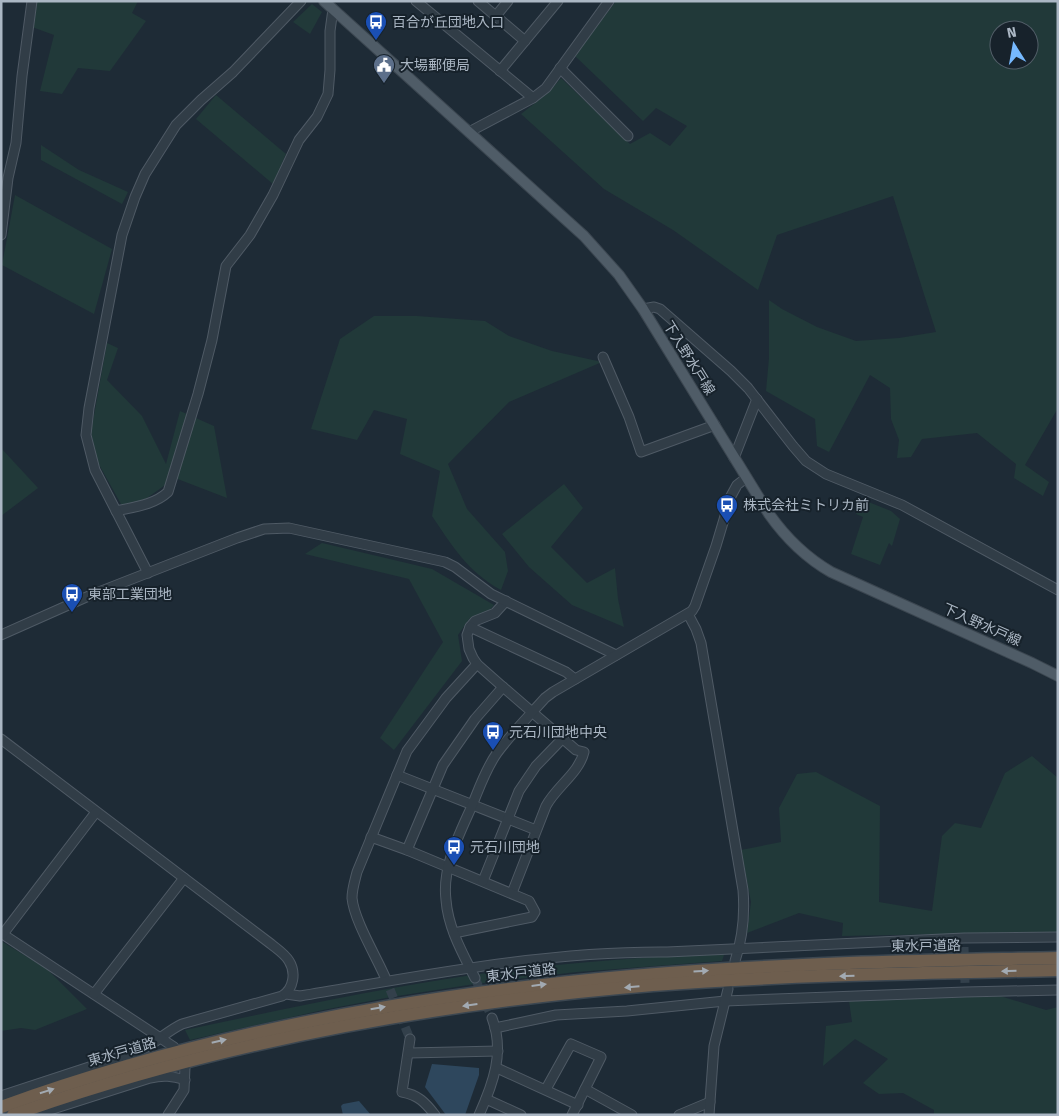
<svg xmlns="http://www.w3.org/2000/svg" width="1059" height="1116" font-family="'Fira Sans','Noto Sans JP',sans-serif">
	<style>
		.green { fill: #213939; fill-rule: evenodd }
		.water { fill: #2e475d }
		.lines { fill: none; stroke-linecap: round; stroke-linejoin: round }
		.minor-tunnel { stroke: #33404b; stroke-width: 9; stroke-dasharray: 9 4.5; stroke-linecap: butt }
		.minor-casing { stroke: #4f5a65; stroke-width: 11 }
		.major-casing { stroke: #3b4650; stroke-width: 12 }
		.highway-casing { stroke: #3c4751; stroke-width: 15 }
		.minor { stroke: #313d47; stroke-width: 9 }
		.major { stroke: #4f5c67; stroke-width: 10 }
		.highway { stroke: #6e5e4e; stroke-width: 12 }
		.oneway { fill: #a2aab2 }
		.labels { text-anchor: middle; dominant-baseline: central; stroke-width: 4; stroke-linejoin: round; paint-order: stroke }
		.poi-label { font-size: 14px; fill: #abb7c4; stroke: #17222b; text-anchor: start }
		.street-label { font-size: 14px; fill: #abb7c4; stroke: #17222b }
	</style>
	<rect width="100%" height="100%" fill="#1e2b36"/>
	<g class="green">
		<path d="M35,1H138L132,13L146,21L110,71L78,68L62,94L40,91L54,35L32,27Z"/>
		<path d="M616,1H1058V408L1025,465L1049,482L1043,496L1014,478L1016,464L977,433L922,439L911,457L897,458L899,440L891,419L890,388L870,375L829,452L817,446L815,419L766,391L769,358V300L782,309L817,327L856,341L899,338L936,332L893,196L777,235L758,290L673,230L604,189L521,114L549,92L561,78L630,144L650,133L670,146L687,126L656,108L643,121L575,56ZM999,30H1029V60H999Z"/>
		<path d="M312,4L322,12L310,34L293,22Z"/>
		<path d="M216,95L286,154L273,184L196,119Z"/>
		<path d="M41,145L79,170L128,192L122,204L41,160Z"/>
		<path d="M15,195L112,249L94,314L2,265Z"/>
		<path d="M374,316H417L485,321L509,336L552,351L602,362L509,402L448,464L467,509L505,552L508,571L501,590C467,571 453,547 432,516L440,471L400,454L407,419L374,410L357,440L311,429L340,339Z"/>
		<path d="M107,343L118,348L107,380L142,416L166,464L180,411L214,426L227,498L175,478L126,513L97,461L91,432Z"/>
		<path d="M1,448L38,488L1,516Z"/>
		<path d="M564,484L583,508L551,547L587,583L615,568L618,599L624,627L572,605L529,567L502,534Z"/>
		<path d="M861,499L891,511L900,519L892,546L889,543L880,565L851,554L863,517L856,514Z"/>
		<path d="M322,543L432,569L494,605L490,610L470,618L458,635L462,661L394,750L380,738L443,642L409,579L305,554Z"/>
		<path d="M1032,756L1058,778V932L842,936L843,923L799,913L747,933L751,902L741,850L781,842L779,808L797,774L816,772L880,806L879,902L932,911L942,836L955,823L981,828L1005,773Z"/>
		<path d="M1,941L47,969L87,1009L35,1030L21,1028L1,1031Z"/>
		<path d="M725,952L722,961L577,972L475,984L391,997L323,1010L190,1040L185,1030C280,1010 376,989 472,975C556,963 641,958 725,952Z"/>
		<path d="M1000,996L1046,1010L1058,1007V1115H934V1110L903,1093L879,1094L863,1083L888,1059L855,1039L823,1066L826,1026L852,1022L849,1001Z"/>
	</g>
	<g class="water">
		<path d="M432,1064L479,1068V1075L465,1115H446L425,1087Z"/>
		<path d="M359,1101L371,1115H343L341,1106L343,1104Z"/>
	</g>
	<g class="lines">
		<g class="minor-tunnel">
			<path d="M964,947L965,983"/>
			<path d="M385,977L410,1039"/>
			<path d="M475,978L492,1018"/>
		</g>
		<g class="minor-casing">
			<g id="minor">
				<path d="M416,1L533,98"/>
				<path d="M478,1L525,41"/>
				<path d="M495,17L508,1"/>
				<path d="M560,68L628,136"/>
				<path d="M500,71L558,1"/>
				<path d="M469,132L533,98L546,88L609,1"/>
				<path d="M1,235L8,178L16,143L22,76L32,1"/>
				<path d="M643,309L654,307L660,309L731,371L748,388L793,446L806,461L826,474L902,505L1058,590"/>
				<path d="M603,357L629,417L641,452L715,425"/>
				<path d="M734,458L757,399"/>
				<path d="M116,511C134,507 154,505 168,492L198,394L212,340L226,266L250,235L273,195L299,140L317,117L328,94L330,70V31L333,9"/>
				<path d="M148,573L95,470L86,435L89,408L122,235L135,197L145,174L176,125L201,100L233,72L301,1"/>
				<path d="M506,601L495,613L475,621L470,627L467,635L469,649L473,658L477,664L503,687L576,750L584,752C579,773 556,787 546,806L512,893"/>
				<path d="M688,614L696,629L701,643L743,890C745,915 743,937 735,961"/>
				<path d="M470,627L566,672L575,679"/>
				<path d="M1,635L91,595L237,538L264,529L289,528L445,562L455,567L491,594L616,655"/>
				<path d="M1,739L271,944C277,949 285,954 289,961C296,972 294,989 282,996L182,1024C167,1031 156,1043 141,1050L1,1096"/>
				<path d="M397,775L536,830"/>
				<path d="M371,837L407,850L529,901L535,912L532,917L454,933"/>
				<path d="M407,850L443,765L475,719L503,687"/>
				<path d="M483,881L519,791L536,766L563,738"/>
				<path d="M1,933L174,1047"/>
				<path d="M3,934L96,812"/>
				<path d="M385,977C376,956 354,920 352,898C352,889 355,880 357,872L407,751L446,698L477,664"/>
				<path d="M475,978C463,954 448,928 446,900C442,868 458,837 471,808C479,789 485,770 497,753C511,734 529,716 545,698L553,692L692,611L695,606L716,546L731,496L737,485L746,478"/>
				<path d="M94,994L184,878"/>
				<path d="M286,994L300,996C421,976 544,951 667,952L964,938L1058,937"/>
				<path d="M495,1028L556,1015L627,1011L725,1001L965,992L1058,990"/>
				<path d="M410,1039L402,1092C418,1095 425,1102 435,1115"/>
				<path d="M409,1053L498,1051"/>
				<path d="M497,1068L578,1105"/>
				<path d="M546,1089L571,1044L601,1057L572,1115"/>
				<path d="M585,1089L632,1115"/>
				<path d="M486,1099L521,1115"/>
				<path d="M34,1115L150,1078C164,1075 172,1076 185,1080"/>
				<path d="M168,1115L184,1090L185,1067"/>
				<path d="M479,1115C493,1084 505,1052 492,1018"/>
				<path d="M679,1115L710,1102"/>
				<path d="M709,1115L714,1046L728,989"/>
			</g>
		</g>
		<g class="major-casing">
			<path id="major" d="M324,1L584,236L619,275L643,309L769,514C786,538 805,557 831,572L1032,663L1058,676"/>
		</g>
		<g class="highway-casing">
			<g id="highway">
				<path d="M1,1107C252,1016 518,978 783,966C875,961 966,960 1058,958"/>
				<path d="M13,1115C219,1041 435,1003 653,985C788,975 923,973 1058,970"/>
			</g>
		</g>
		<use href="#minor" class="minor"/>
		<use href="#major" class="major"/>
		<use href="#highway" class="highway"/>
	</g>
	<defs><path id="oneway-solid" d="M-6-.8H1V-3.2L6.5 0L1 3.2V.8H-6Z" transform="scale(1.25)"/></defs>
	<g class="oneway">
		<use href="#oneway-solid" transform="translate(701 971) rotate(-4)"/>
		<use href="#oneway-solid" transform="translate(1009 971) rotate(179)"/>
		<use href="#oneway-solid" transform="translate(847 976) rotate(178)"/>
		<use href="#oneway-solid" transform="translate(539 985) rotate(-7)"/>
		<use href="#oneway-solid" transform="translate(632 987) rotate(175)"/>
		<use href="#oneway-solid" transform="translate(470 1005) rotate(172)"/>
		<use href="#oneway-solid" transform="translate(378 1008) rotate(-10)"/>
		<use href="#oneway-solid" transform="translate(219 1041) rotate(-13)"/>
		<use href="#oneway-solid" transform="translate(47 1091) rotate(-18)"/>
	</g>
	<defs>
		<g id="bus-pin" transform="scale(1.125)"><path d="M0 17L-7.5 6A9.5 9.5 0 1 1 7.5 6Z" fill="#1a4fb4" stroke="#17222b"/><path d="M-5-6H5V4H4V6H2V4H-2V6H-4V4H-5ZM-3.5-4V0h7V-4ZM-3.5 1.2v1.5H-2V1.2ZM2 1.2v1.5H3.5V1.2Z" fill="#fff"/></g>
		<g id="civic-pin" transform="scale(1.125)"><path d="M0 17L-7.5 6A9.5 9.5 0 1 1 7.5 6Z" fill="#5c6f8a" stroke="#17222b"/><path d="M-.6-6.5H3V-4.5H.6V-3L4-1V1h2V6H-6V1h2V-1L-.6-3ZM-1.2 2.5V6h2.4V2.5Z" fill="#fff"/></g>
	</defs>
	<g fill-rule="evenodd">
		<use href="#bus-pin" x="376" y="22"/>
		<use href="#civic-pin" x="384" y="65"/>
		<use href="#bus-pin" x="727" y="505"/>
		<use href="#bus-pin" x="72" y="594"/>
		<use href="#bus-pin" x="493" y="732"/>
		<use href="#bus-pin" x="454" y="847"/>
	</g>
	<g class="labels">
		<g class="poi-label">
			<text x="392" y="22">百合が丘団地入口</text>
			<text x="400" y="65">大場郵便局</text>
			<text x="743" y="505">株式会社ミトリカ前</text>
			<text x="88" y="594">東部工業団地</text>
			<text x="509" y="732">元石川団地中央</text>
			<text x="470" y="847">元石川団地</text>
		</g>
		<g class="street-label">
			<text transform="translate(689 358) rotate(58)">下入野水戸線</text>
			<text transform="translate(982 625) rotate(24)">下入野水戸線</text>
			<text transform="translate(926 946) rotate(-1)">東水戸道路</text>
			<text transform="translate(521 973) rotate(-7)">東水戸道路</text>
			<text transform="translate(122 1052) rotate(-16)">東水戸道路</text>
		</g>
	</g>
	<rect width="1059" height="1116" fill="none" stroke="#abb7c4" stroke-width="5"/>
	<g transform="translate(1014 45) rotate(349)"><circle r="24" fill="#17222b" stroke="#525e68"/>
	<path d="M0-4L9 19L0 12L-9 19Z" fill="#76b9fe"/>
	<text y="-8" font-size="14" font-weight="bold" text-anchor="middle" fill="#abb7c4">N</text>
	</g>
</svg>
